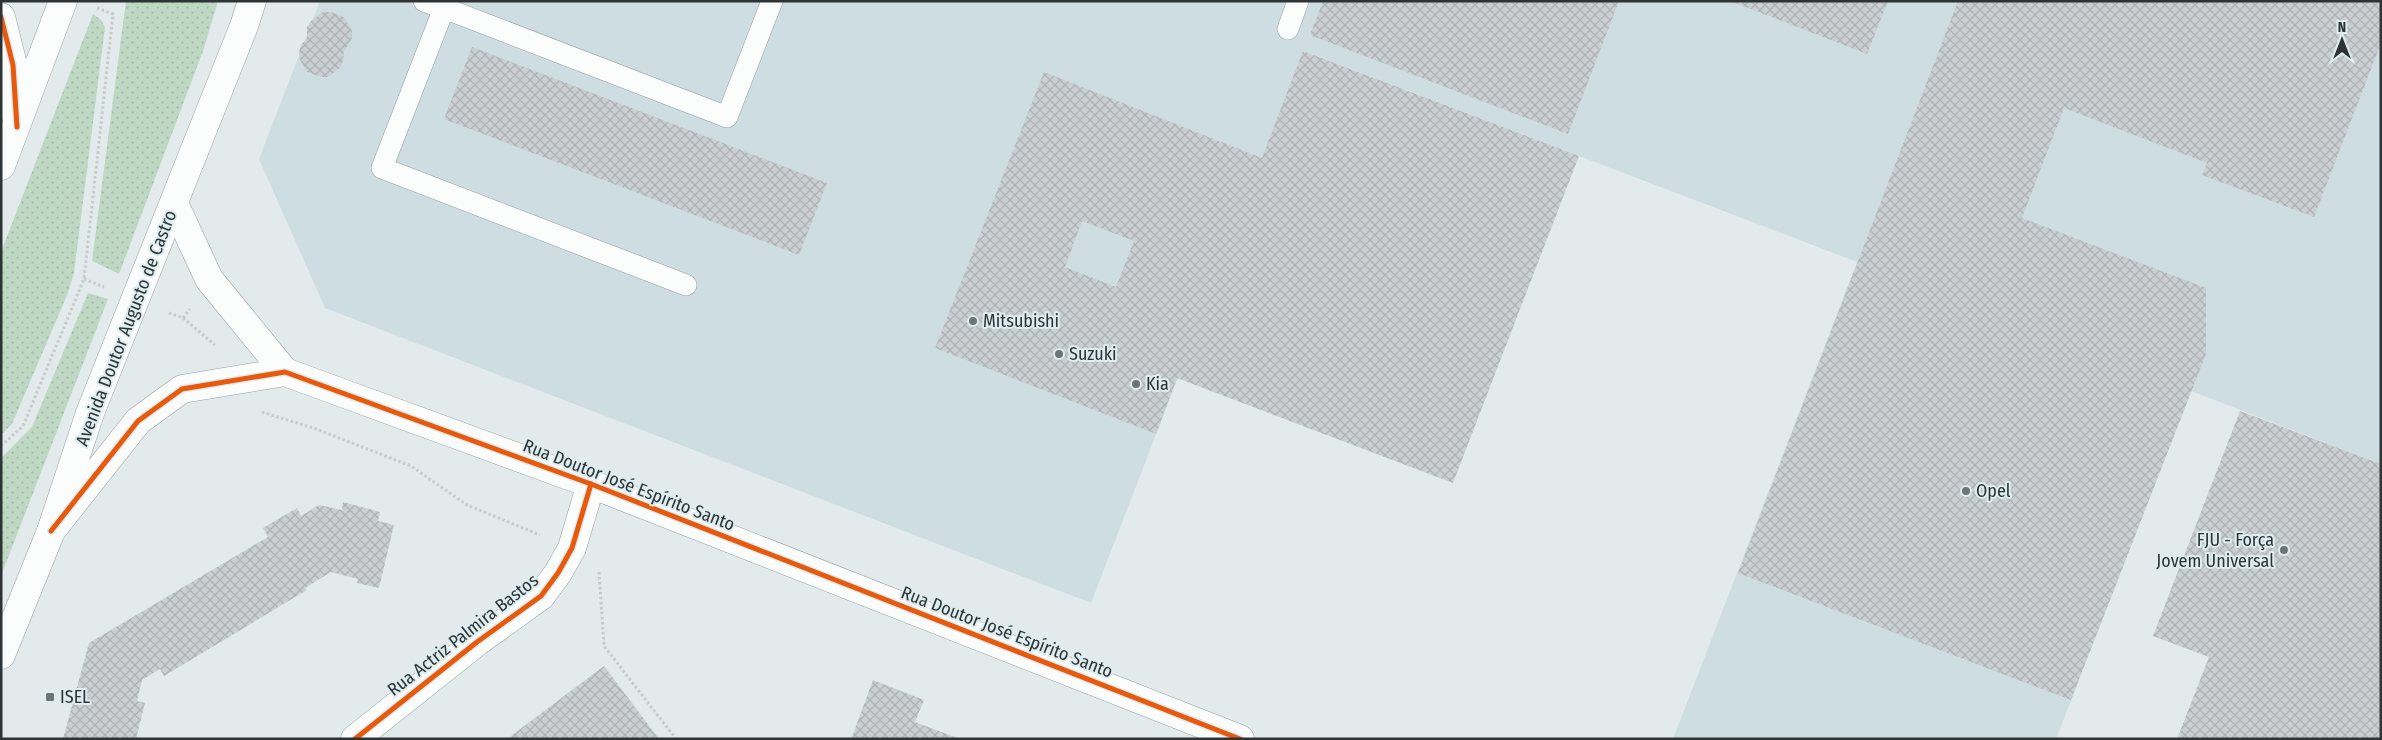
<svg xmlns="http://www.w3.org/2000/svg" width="2382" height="740" font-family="'Fira Sans Condensed',sans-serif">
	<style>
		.built { fill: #cedde2 }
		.grass { fill: url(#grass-dots) }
		.building { fill: url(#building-cross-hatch); fill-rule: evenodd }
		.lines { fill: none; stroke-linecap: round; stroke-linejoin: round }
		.lane-casing { stroke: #989e9f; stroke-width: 22 }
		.street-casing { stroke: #989e9f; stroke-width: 29 }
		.secondary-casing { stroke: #989e9f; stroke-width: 29 }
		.path { stroke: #c8caca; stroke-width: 3; stroke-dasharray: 2.5 2.5; stroke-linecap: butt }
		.lane { stroke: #fbfcfc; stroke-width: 21 }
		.street { stroke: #fbfcfc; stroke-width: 28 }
		.secondary { stroke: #fbfcfc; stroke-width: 28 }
		.cycleway-casing { stroke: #deedf0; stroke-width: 8 }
		.cycleway { stroke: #e8590c; stroke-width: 5 }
		.poi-dot { fill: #6d7475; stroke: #deedf0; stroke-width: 2 }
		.labels { text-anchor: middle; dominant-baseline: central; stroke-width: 4; stroke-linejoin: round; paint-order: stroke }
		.poi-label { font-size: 18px; fill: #2e3435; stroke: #deedf0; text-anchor: start }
		.street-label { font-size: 18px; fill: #2e3435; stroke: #deedf0 }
	</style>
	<defs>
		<pattern id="grass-dots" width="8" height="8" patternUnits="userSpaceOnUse" patternTransform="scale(1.25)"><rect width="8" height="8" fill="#bed8c4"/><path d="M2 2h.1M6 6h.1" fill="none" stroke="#a4baa9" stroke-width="1.8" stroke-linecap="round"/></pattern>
		<pattern id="building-cross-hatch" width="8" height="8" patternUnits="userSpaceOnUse" patternTransform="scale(1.25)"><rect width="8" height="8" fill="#cacfd1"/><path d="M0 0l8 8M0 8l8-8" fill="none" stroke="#aeb2b4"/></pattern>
	</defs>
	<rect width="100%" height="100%" fill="#e2eaec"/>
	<path class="built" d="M320,1H2381V464L2191,391L2056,739H1673L1857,262L1304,51L1091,603L325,308L259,159Z"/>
	<g class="grass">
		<path d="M126,1H218L203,51L119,274L92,261Z"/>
		<path d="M93,14L101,20L105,27L74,273L68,293L12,424L1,435V252Z"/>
		<path d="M88,293L108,299L1,576V458L32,427Z"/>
	</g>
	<g class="building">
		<path d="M1323,1H1619L1568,134L1310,35Z"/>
		<path d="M1730,1H1888L1867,54Z"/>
		<path d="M1958,1H2381V43L2314,217L2202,175L2207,163L2064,108L2022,218L2206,288V354L2071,700L1738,573Z"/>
		<path d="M323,12H331L344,17L352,31V38L344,52L343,61L340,68L328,77H321L307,72L300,60L299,52L301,45L307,38V27L311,21Z"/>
		<path d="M472,47L827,183L799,255L444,119Z"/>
		<path d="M1303,51L1579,156L1453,483L1177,378L1156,434L935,348L1044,72L1262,158ZM1082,221L1134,241L1116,287L1065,267Z"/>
		<path d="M2240,411L2381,464V739H2177L2209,657L2153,636Z"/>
		<path d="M343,502L380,512L378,521L394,525L379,588L357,583L358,579L331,572L305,588L307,590L164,676L160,669L142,680L137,701L145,703L136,739H63L89,643L268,537L263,528L297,508L301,516L319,505L342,510Z"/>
		<path d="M604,666L659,739H507Z"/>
		<path d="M873,680L924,700L915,722L960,739H856L852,737Z"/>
	</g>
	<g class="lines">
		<g class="lane-casing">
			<g id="lane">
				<path d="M424,1L444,8L446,1"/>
				<path d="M1288,29L1298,1"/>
				<path d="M686,285L382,168L444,8L727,117L772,1"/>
			</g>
		</g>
		<g class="street-casing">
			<path id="street" d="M355,739L477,642L541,596L558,573L572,548L591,484"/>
		</g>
		<g class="secondary-casing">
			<g id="secondary">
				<path d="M1,17L13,65L16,117"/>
				<path d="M1,166L63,1"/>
				<path d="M174,203L209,279L285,372"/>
				<path d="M51,531L138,421L182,389L285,372L591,484L1240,739"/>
				<path d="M1,655L51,531L90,413L244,26L252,1"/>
			</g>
		</g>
		<g class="path">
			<path d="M84,279L104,287"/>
			<path d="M169,313L183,318L190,309"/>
			<path d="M183,318L215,345"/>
			<path d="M262,412L316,429L411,466L467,505L540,535"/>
			<path d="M1,446L23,426L84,279L113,14L97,8"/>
			<path d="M599,572L604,646L676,739"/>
		</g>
		<use href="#lane" class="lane"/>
		<use href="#street" class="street"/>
		<use href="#secondary" class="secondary"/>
		<g class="cycleway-casing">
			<g id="cycleway">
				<path d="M1,17L13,65L17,127"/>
				<path d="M51,531L138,421L182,389L285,372L591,484L1240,739"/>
				<path d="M355,739L477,642L541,596L558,573L572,548L591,484"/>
			</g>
		</g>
		<use href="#cycleway" class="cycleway"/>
	</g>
	<g class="poi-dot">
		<circle cx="973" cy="321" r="5"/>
		<circle cx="1059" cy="354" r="5"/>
		<circle cx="1136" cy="384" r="5"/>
		<circle cx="1966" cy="491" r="5"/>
		<circle cx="2284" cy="550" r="5"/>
		<rect x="45" y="692" width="10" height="10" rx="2.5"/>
	</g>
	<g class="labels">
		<g class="poi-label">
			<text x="983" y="321">Mitsubishi</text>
			<text x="1069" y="354">Suzuki</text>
			<text x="1146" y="384">Kia</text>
			<text x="1976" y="491">Opel</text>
			<text x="2274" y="540" text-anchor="end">FJU - Força<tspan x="2274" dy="21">Jovem Universal</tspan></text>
			<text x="60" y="697">ISEL</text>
		</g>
		<g class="street-label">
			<text transform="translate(126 328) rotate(-69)">Avenida Doutor Augusto de Castro</text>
			<text transform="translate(629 485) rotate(21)">Rua Doutor José Espírito Santo</text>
			<text transform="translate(1007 632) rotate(21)">Rua Doutor José Espírito Santo</text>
			<text transform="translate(463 635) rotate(-38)">Rua Actriz Palmira Bastos</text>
		</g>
	</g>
	<rect width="2382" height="740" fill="none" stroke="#2e3435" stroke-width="5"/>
	<g transform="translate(2342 40)" stroke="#deedf0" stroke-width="4" paint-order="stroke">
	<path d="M0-4L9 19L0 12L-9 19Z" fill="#2e3435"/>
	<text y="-8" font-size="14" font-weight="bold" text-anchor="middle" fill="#2e3435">N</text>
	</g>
</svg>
